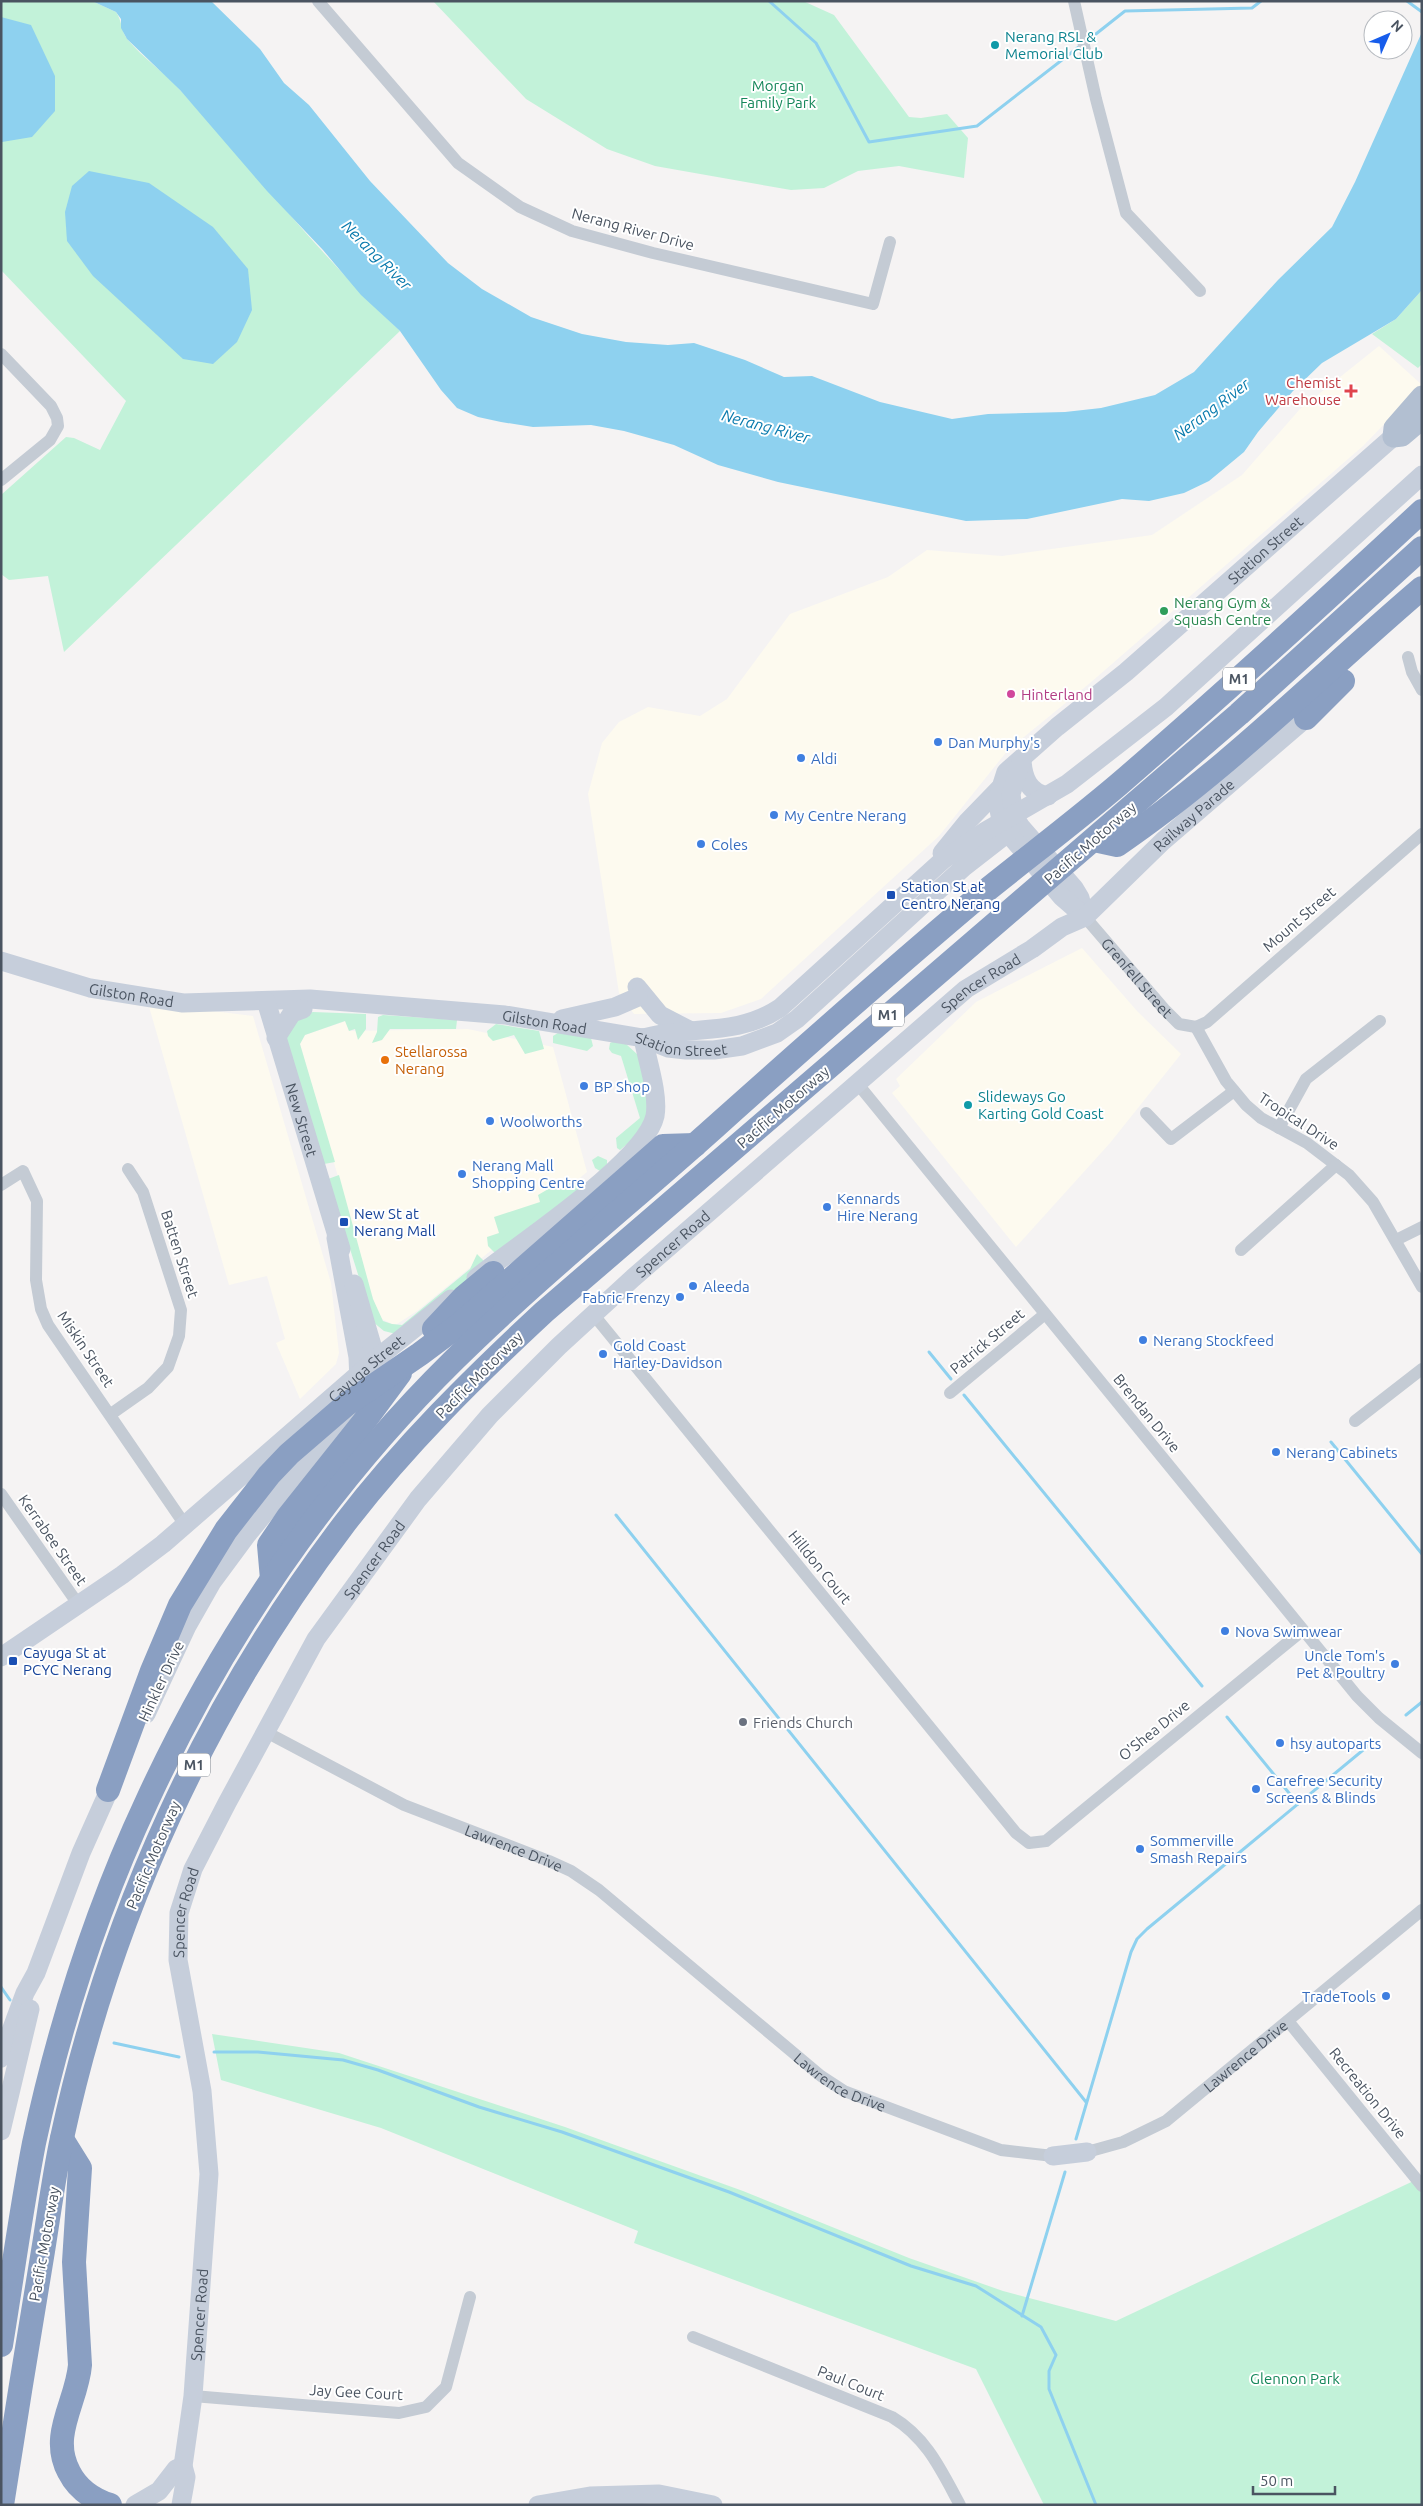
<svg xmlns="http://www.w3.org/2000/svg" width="1423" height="2506" font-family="Ubuntu,sans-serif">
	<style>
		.commercial { fill: #fdfaef }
		.green { fill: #c2f2d9 }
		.water { fill: #8ed1ef }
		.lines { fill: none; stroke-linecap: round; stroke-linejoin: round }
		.stream { stroke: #8ed1ef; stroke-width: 3 }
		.street { stroke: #c4cbd4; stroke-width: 12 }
		.secondary { stroke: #c6cedb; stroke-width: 19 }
		.primary { stroke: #b2bfd1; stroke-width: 21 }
		.highway { stroke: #8a9fc2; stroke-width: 24 }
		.culture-dot { fill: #0f9aa8; stroke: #fff; stroke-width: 2 }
		.health-dot { fill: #e0444e; stroke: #fff; stroke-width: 2 }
		.leisure-dot { fill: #2e9e5b; stroke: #fff; stroke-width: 2 }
		.hotel-dot { fill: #d1479c; stroke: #fff; stroke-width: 2 }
		.shop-dot { fill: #3f7fe0; stroke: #fff; stroke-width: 2 }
		.transit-dot { fill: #1a4fb4; stroke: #fff; stroke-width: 2 }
		.food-dot { fill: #e8710a; stroke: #fff; stroke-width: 2 }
		.worship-dot { fill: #6b7280; stroke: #fff; stroke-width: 2 }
		.labels { text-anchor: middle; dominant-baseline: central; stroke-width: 4; stroke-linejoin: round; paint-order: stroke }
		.shield { fill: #fff; stroke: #808790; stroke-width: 1 }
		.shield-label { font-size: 14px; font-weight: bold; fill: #4a5461 }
		.culture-label { font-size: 15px; fill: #0d838f; stroke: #fff; text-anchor: start }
		.park-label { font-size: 15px; fill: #15875a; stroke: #fff }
		.street-label { font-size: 15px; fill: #4a5461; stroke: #fff }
		.health-label { font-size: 15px; fill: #be3a42; stroke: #fff; text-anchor: end }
		.leisure-label { font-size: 15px; fill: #27864d; stroke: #fff; text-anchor: start }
		.hotel-label { font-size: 15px; fill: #b23c85; stroke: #fff; text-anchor: start }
		.shop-label { font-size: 15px; fill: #366cbe; stroke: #fff; text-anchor: start }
		.transit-label { font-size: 15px; fill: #164399; stroke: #fff; text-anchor: start }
		.food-label { font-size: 15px; fill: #c56008; stroke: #fff; text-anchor: start }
		.worship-label { font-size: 15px; fill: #5b616d; stroke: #fff; text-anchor: start }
		.water-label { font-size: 16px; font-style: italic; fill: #097aad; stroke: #fff }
	</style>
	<rect width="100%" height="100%" fill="#f5f3f3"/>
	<g class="commercial">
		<path d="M1379,346L1422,385L1363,446L1090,683L1008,750L939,836L761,999L721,1013L634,1014L619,993L588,794L602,743L619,722L648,707L700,716L727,699L790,614L888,577L927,550L1002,556L1152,535L1242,475L1300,409Z"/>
		<path d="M1082,948L1137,1011L1181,1054L1110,1143L1016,1247L892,1093L900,1086L896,1079L976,1002Z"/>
		<path d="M148,1003L253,1016L331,1283L339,1353L336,1364L300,1399L276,1343L285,1339L267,1276L229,1285Z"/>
		<path d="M346,1021L349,1031L468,1029L553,1047L587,1172L417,1311L397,1324H392L380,1318L373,1299L300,1044L305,1035Z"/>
	</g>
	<g class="green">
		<path d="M1,1H92L116,12C122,20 121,32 128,40C143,58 164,72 180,90C254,170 321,257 400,331L64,652L48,576L9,580L1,574V495L66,437L74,438L100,450L126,401L1,270Z"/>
		<path d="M433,1H803L834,15L909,117L921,118L947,114L968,138L964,178L899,166L858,171L824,188L791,190L655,166L607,149L526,99Z"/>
		<path d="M1422,290V364L1418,368L1372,334L1396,319Z"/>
		<path d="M313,1012L366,1014V1029L358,1040L355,1029L349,1031L345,1021L305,1035L300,1044L335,1162L324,1164L287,1044V1034L299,1015Z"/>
		<path d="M383,1015L457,1020L456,1029H390L382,1040L372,1043L377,1032L378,1017Z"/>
		<path d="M496,1024L539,1031L544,1049L525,1054L514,1035L493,1041L488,1036L487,1031Z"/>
		<path d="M558,1033L591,1038L593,1046L587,1051L553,1043V1036Z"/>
		<path d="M614,1041L626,1044L638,1055L649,1096L647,1115L641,1132L620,1150L617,1148L616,1138L640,1118L621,1056L612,1053L609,1049L610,1043Z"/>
		<path d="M598,1156L607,1160V1164L600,1171L595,1168L592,1160Z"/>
		<path d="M339,1175L373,1299L383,1321L392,1324L402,1325L470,1269L477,1254L483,1260L484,1267L405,1330L396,1334L384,1331L373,1322L328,1179Z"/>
		<path d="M562,1181L579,1182L584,1188L502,1252H494L488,1246L487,1237L499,1233L494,1217L540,1202L538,1195Z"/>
		<path d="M212,2034L339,2053L565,2127L743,2191L909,2258L1003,2291L1116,2321L1422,2177V2505H1044L976,2369L634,2243L638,2231L381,2128L221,2080Z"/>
	</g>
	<g class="water">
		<path d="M92,1H211L260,49L284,83L309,105L370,181L448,263L482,289L531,317L582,334L626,342L668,345L694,343L745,360L784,377L812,376L880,402L952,419L988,414L1065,412L1101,408L1155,395L1194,372L1278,280L1332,227L1355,182L1422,32V290L1396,319L1322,363L1293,391L1258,432L1244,452L1209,481L1184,493L1149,501L1122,499L1027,519L966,521L778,482L718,465L674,445L624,431L591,425L533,427L501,422L478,417L457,408L441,390L400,331L361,295L323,250L267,191L180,90L127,39L121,28V19L116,12Z"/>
		<path d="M1,17L31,25L55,76V111L32,137L2,142Z"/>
		<path d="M89,171L149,183L213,227L248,269L252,310L237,342L213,364L183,359L93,276L67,241L65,212L72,186Z"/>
	</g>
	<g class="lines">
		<g class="stream">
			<path d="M769,1L816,43L869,142L977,126L1080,46"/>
			<path d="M1407,1L1422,12"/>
			<path d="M1087,41L1125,11L1252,8L1261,1"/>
			<path d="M929,1352L951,1379"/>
			<path d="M964,1395L1202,1686"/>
			<path d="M1331,1442L1422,1554"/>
			<path d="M616,1515L1086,2102"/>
			<path d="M1406,1715L1422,1702"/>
			<path d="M1227,1717L1298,1804"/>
			<path d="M1,1987L10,2000"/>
			<path d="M114,2043L179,2057"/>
			<path d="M214,2052H258L343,2060L378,2070L479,2107L562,2132L729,2192L911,2266L976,2286L1041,2327L1056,2355L1049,2371V2389L1096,2505"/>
			<path d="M1076,2139L1131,1952L1137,1939L1147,1929L1374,1741"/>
			<path d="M1022,2316L1065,2172"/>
		</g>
		<g class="street">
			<path d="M318,1L458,163L520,207L572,231L653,253L873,304L890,242"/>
			<path d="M1074,1L1096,99L1126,213L1200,291"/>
			<path d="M1,354L51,406L57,418L58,426L50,440L1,480"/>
			<path d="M1408,657L1412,672L1422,690"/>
			<path id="s1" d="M1085,917L1164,1009L1179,1024L1196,1027"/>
			<path d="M1196,1027L1226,1081L1246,1105L1261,1118L1307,1143L1349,1175L1373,1202L1422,1287"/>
			<path d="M1196,1027L1207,1022L1422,834"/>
			<path d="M857,1083L1357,1696L1379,1718L1422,1753"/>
			<path d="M1146,1113L1171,1139L1234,1091"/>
			<path d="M1279,1128L1306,1079L1380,1021"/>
			<path d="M1,1185L23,1171L37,1201L36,1280L41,1309L48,1325L185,1525"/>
			<path d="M1396,1240L1422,1227"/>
			<path d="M1241,1250L1336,1165"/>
			<path d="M593,1314L1016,1833L1029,1843L1046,1841L1303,1630"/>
			<path d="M950,1393L1045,1314"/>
			<path d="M111,1414L148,1388L168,1367L179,1336L181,1310L143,1192L128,1169"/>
			<path d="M1355,1421L1422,1369"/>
			<path d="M1,1494L78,1604"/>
			<path id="s2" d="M266,1732L404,1805L549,1861L571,1871L599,1890L821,2076L844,2091L1001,2150L1053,2156"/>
			<path d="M1288,2021L1422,2186"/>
			<path id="s3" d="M1087,2152L1123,2142L1166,2121L1422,1910"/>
			<path d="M693,2337L892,2417C927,2438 941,2470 960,2505"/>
			<path d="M193,2396L399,2413L426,2407L446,2387L470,2297"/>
		</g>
		<g class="secondary">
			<path d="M1022,760C1023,778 1029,793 1048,796"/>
			<path d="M1014,816L1021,827L1074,888L1080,898L1085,917"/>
			<path d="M942,853L968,821L999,789"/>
			<path id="s4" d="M1085,917L1062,897L1008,833L1000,815L997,800L1006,772L1057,727L1126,672L1393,437"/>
			<path id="s5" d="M1,961L90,988L183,1003L310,999L505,1015L643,1038L668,1048L686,1050H714L742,1046L777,1033L797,1019L964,867L1009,832L1014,818L1011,794L1022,759"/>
			<path d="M637,987L660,1015L689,1030"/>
			<path id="s6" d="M266,1001L341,1249"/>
			<path d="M562,1019L615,1007L638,997"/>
			<path d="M276,1038L292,1013L303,1009"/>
			<path d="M643,1038C691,1025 736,1037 780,1008L943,860L984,832L1067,784L1166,707L1422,475"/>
			<path d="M336,1238L358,1357L359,1382"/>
			<path d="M476,1278C515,1246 645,1162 655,1116C659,1094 647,1060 643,1038"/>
			<path d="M354,1284L376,1359V1371"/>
			<path id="s7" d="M1,1657L122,1575L163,1544L376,1359L451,1299"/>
			<path d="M146,1714L187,1626L212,1582L246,1536L349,1410"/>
			<path d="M1,2058L25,1993L36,1973L81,1853L114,1779"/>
			<path d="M1,2131L30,2009"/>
			<path d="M1053,2156L1087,2152"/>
			<path d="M135,2505L159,2491L176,2469L183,2466"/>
			<path id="s8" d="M181,2505L186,2477L183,2466L193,2396L209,2174L202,2091L178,1960L179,1913L193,1869L227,1803L316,1639L418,1499L490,1415L559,1346L633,1278L966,989L1032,949L1062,927L1085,917L1163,841L1306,718"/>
			<path d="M538,2505L590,2496L659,2494L713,2505"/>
		</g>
		<path class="primary" d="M1422,396L1394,428L1393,437L1402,436L1422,419"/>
		<g class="highway">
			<path d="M1306,718L1343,681"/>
			<path d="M1094,840L1117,845C1227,770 1321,674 1422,588"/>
			<path d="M434,1329L464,1297L493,1273"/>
			<path d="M272,1579L269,1545L288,1517L366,1419L400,1373"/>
			<path d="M108,1790L152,1671L180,1605L226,1530L269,1475L289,1454L347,1404L420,1354L459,1325L663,1146L695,1145"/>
			<path d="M62,2139L80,2168L74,2262L80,2365C77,2402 49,2435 69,2472C77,2488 92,2499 110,2505"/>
			<path d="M1,2345C12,2278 21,2210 34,2143C59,2026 96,1910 147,1801C222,1638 326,1486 454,1360C537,1278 628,1205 715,1127C801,1050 888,973 977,898C1024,860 1072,824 1118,785C1221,696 1322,604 1422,511"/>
			<path d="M2,2505C15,2420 29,2336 43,2251C49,2214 54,2175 62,2138C110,1915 207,1704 345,1523C404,1446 473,1378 544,1312L1239,714L1422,548"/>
		</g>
	</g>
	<g class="culture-dot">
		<circle cx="995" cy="45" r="5"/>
		<circle cx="968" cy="1105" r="5"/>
	</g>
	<path class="health-dot" d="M1348.5 383.5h5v5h5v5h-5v5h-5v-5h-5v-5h5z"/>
	<circle class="leisure-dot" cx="1164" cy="611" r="5"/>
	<circle class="hotel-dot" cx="1011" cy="694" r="5"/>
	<g class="shop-dot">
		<circle cx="938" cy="742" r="5"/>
		<circle cx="801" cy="758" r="5"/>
		<circle cx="774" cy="815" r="5"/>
		<circle cx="701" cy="844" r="5"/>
		<circle cx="584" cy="1086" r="5"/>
		<circle cx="490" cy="1121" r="5"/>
		<circle cx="462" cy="1174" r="5"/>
		<circle cx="827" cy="1207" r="5"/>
		<circle cx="693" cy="1286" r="5"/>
		<circle cx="680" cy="1297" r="5"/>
		<circle cx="1143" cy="1340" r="5"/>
		<circle cx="603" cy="1354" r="5"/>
		<circle cx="1276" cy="1452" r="5"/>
		<circle cx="1225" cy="1631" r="5"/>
		<circle cx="1395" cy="1664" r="5"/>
		<circle cx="1280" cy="1743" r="5"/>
		<circle cx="1256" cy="1789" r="5"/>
		<circle cx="1140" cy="1849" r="5"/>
		<circle cx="1386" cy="1996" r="5"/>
	</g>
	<g class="transit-dot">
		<rect x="886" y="890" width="10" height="10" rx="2.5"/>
		<rect x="339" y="1217" width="10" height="10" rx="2.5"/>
		<rect x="8" y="1656" width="10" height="10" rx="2.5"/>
	</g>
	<circle class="food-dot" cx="385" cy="1060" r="5"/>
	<circle class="worship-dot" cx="743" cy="1722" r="5"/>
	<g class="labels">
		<g class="shield">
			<rect x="1223" y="667.5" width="32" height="23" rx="4"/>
			<rect x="872" y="1003.5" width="32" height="23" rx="4"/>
			<rect x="178" y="1753.5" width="32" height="23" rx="4"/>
		</g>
		<g class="shield-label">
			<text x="1239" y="679">M1</text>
			<text x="888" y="1015">M1</text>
			<text x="194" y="1765">M1</text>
		</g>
		<g class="culture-label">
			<text x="1005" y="36">Nerang RSL &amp;<tspan x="1005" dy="17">Memorial Club</tspan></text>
			<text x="978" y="1096">Slideways Go<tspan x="978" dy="17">Karting Gold Coast</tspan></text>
		</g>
		<g class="park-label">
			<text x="778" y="85">Morgan<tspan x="778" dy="17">Family Park</tspan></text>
			<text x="1295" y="2378">Glennon Park</text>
		</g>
		<g class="street-label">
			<text transform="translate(633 229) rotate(15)">Nerang River Drive</text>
			<text stroke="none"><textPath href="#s4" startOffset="520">Station Street</textPath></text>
			<text stroke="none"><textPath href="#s8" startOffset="2115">Railway Parade</textPath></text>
			<text transform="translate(1090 843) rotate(-41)">Pacific Motorway</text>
			<text transform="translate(1299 919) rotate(-41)">Mount Street</text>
			<text stroke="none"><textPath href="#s1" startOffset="80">Grenfell Street</textPath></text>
			<text stroke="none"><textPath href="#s8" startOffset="1842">Spencer Road</textPath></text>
			<text stroke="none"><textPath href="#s5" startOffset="135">Gilston Road</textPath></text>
			<text stroke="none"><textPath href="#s5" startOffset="550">Gilston Road</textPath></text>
			<text stroke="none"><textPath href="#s5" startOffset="689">Station Street</textPath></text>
			<text transform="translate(783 1107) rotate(-41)">Pacific Motorway</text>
			<text stroke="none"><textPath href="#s6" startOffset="124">New Street</textPath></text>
			<text transform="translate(1299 1121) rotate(33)">Tropical Drive</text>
			<text stroke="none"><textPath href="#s8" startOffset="1438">Spencer Road</textPath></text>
			<text transform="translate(180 1254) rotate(72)">Batten Street</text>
			<text transform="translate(987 1341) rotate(-40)">Patrick Street</text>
			<text transform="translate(86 1349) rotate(56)">Miskin Street</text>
			<text stroke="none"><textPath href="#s7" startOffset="466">Cayuga Street</textPath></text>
			<text transform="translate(479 1375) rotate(-45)">Pacific Motorway</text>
			<text transform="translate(1147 1413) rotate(51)">Brendan Drive</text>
			<text transform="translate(53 1540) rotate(55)">Kerrabee Street</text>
			<text stroke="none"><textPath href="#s8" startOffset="1002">Spencer Road</textPath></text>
			<text transform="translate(820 1567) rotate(51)">Hilldon Court</text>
			<text transform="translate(161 1681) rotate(-65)">Hinkler Drive</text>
			<text transform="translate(1154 1730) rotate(-39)">O'Shea Drive</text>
			<text stroke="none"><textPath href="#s2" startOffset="274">Lawrence Drive</textPath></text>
			<text transform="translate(153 1855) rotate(-67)">Pacific Motorway</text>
			<text stroke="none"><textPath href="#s8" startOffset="598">Spencer Road</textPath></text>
			<text stroke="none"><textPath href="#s3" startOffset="188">Lawrence Drive</textPath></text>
			<text stroke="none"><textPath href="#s2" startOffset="679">Lawrence Drive</textPath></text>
			<text transform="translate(1368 2093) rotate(51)">Recreation Drive</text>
			<text transform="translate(44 2244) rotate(-80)">Pacific Motorway</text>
			<text stroke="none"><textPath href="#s8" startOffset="192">Spencer Road</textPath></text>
			<text transform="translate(851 2383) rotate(22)">Paul Court</text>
			<text transform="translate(356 2392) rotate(3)">Jay Gee Court</text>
		</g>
		<g class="health-label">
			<text x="1341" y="382">Chemist<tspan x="1341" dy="17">Warehouse</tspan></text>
		</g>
		<g class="leisure-label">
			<text x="1174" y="602">Nerang Gym &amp;<tspan x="1174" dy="17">Squash Centre</tspan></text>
		</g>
		<g class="hotel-label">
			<text x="1021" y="694">Hinterland</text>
		</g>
		<g class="shop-label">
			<text x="948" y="742">Dan Murphy's</text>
			<text x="811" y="758">Aldi</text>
			<text x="784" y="815">My Centre Nerang</text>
			<text x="711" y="844">Coles</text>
			<text x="594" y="1086">BP Shop</text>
			<text x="500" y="1121">Woolworths</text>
			<text x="472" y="1165">Nerang Mall<tspan x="472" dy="17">Shopping Centre</tspan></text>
			<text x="837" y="1198">Kennards<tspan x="837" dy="17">Hire Nerang</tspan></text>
			<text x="703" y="1286">Aleeda</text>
			<text x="670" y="1297" text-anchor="end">Fabric Frenzy</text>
			<text x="1153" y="1340">Nerang Stockfeed</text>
			<text x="613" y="1345">Gold Coast<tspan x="613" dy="17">Harley-Davidson</tspan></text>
			<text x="1286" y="1452">Nerang Cabinets</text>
			<text x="1235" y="1631">Nova Swimwear</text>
			<text x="1385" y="1655" text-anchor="end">Uncle Tom's<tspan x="1385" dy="17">Pet &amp; Poultry</tspan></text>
			<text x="1290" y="1743">hsy autoparts</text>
			<text x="1266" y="1780">Carefree Security<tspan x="1266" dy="17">Screens &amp; Blinds</tspan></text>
			<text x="1150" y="1840">Sommerville<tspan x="1150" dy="17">Smash Repairs</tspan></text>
			<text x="1376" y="1996" text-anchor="end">TradeTools</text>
		</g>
		<g class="transit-label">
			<text x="901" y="886">Station St at<tspan x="901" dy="17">Centro Nerang</tspan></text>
			<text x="354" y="1213">New St at<tspan x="354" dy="17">Nerang Mall</tspan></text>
			<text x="23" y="1652">Cayuga St at<tspan x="23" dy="17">PCYC Nerang</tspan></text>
		</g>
		<g class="food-label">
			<text x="395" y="1051">Stellarossa<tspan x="395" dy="17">Nerang</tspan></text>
		</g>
		<g class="worship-label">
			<text x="753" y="1722">Friends Church</text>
		</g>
		<g class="water-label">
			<text transform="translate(377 255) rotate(45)">Nerang River</text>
			<text transform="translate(1211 409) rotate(-37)">Nerang River</text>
			<text transform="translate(766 426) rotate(15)">Nerang River</text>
		</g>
	</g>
	<rect width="1423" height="2506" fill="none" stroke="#4a5461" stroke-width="5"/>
	<g transform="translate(1388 35) rotate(45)"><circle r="24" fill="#ffffff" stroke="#b7bbc0"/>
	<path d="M0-4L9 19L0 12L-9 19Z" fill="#175deb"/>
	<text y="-8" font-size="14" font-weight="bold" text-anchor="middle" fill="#4a5461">N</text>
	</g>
	<path d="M1253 2486v8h82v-8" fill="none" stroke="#4a5461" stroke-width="2.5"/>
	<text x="1260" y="2486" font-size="15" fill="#4a5461" stroke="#ffffff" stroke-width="4" paint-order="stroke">50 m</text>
</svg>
